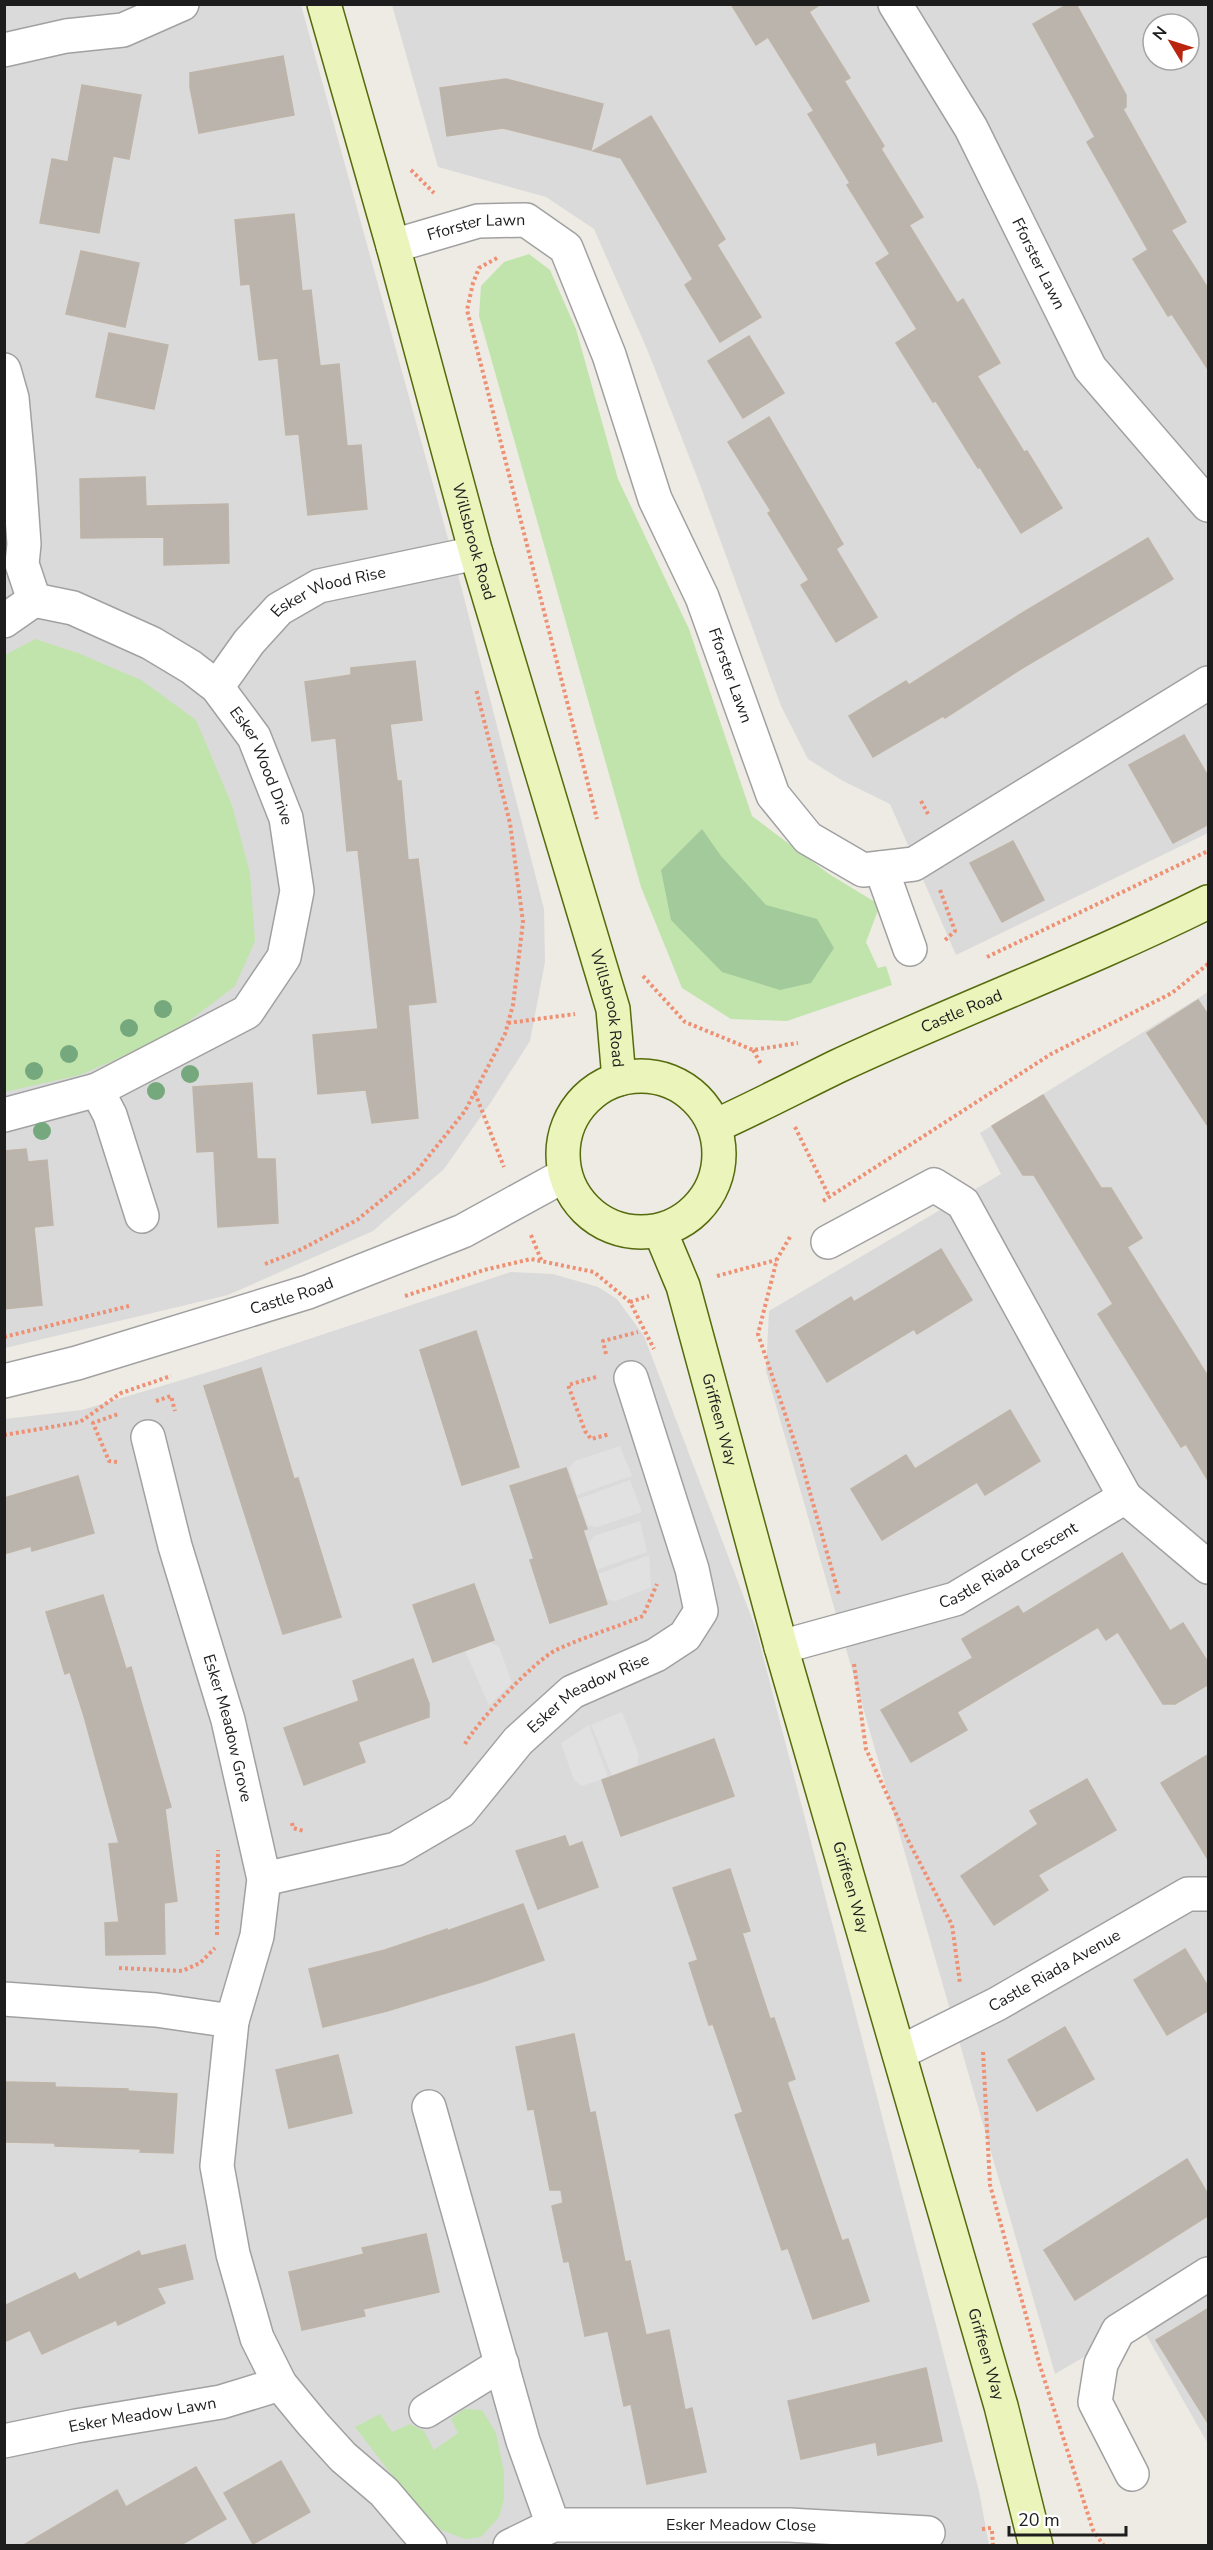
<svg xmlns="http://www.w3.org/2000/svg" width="1213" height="2550" font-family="'Nunito Sans',sans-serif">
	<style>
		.residential { fill: #dbdada; fill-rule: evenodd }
		.grass { fill: #c1e4ad }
		.forest { fill: #a3ca9b }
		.parking { fill: #e1e1e1 }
		.building { fill: #bab4ad; stroke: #beb4a7; stroke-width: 1.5 }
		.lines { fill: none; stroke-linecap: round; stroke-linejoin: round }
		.street-casing { stroke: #a1a1a1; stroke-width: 36 }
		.secondary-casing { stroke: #556b0d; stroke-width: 36 }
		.path { stroke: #ee9073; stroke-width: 4; stroke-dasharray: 3 3; stroke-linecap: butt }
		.street { stroke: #fff; stroke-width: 33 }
		.secondary { stroke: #eaf4bb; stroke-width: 33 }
		.tree { fill: #76a87d }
		.labels { text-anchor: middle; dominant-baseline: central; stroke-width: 4.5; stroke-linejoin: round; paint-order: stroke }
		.street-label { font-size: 16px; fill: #1d1d1d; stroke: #fff }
	</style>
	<rect width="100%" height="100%" fill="#edebe4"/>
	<g class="residential">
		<path d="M4,5H301L460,582L544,909L545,962L530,1041L491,1102L444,1169L373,1231L228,1295L5,1348Z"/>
		<path d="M392,5H1208V833L956,955L890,804L843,781L808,759L781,706L699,482L647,349L594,229L546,197L438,167ZM1153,24H1189V60H1153Z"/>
		<path d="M1208,992V2444L1140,2324L1055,2374L766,1371L769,1311L1001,1174L980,1133Z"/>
		<path d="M511,1272L553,1274L598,1287L617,1299L644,1336L756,1629L979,2491L989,2545H5L4,1419L82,1410L228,1366Z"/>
	</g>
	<g class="grass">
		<path d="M529,254L550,270L576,329L618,479L689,629L752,816L829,874L880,905L866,942L878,968L886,966L892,985L787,1021L731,1019L682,988L641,887L479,316L481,286L504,262Z"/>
		<path d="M35,639L78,653L141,680L196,720L232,805L250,873L255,941L235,986L168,1037L80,1075L5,1092V655Z"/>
		<path d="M464,2409L482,2410L496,2433L504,2472V2500L499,2517L481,2537L465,2539L441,2530L421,2513L355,2427L380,2414L392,2432L410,2424L424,2431L434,2450L458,2433L451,2419Z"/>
	</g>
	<path class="forest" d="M702,829L721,856L766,905L817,919L834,948L811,983L780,990L722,972L671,920L661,870Z"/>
	<g class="parking">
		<path d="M620,1446L632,1476L577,1495L569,1468L575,1461Z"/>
		<path d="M630,1480L642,1512L597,1527L588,1525L578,1499Z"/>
		<path d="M640,1521L647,1552L596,1570L589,1543L594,1536Z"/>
		<path d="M649,1555L651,1587L616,1601L607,1599L598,1574Z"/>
		<path d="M490,1642L499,1647L512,1683L489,1705L465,1651Z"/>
		<path d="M622,1712L639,1755L637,1765L612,1776L591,1725Z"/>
		<path d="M589,1725L608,1777L582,1786L574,1780L561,1743Z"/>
	</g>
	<g class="building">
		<path d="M731,4H821L809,12L850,78L844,81L884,146L881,149L923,217L909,225L957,303L963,299L1000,363L977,376L1024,452L1027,451L1062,508L1021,533L980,467L978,468L936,401L933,402L896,343L917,329L876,263L890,254L847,185L850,183L808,114L814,111L768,37L756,45Z"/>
		<path d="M1068,4H1076L1126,95V107L1123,109L1186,222L1171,230L1209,290V371L1172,314L1168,316L1133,259L1148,250L1087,142L1095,137L1033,24Z"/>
		<path d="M283,56L294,115L199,133L190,87V73Z"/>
		<path d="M506,79L603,104L591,150L503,128L447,136L440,88Z"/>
		<path d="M82,85L141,95L129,159L113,156L99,233L40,223L52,159L68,162Z"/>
		<path d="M651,116L725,239L717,245L761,317L720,342L685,285L693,279L621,158L593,151Z"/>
		<path d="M294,214L302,291L311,290L320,366L339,364L347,446L361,445L367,509L308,515L299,434L286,435L278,358L259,360L250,284L241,285L235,220Z"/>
		<path d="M81,251L139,263L125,327L66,314Z"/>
		<path d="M109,333L168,345L154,409L96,397Z"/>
		<path d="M749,336L784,393L743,418L708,361Z"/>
		<path d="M769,417L843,544L836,549L877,617L836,642L801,585L809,580L768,513L771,511L728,442Z"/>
		<path d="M145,477L146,506L228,504L229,563L164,565V537L81,538L80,479Z"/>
		<path d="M1148,538L1173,579L1024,667L945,718L943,716L873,757L849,716L906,681L909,685L1019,615Z"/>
		<path d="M415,661L422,720L390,724L397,781H401L408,860L418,859L436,1002L408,1005L418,1118L372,1123L366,1090L318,1094L313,1035L378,1029L358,850L347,851L336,738L312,741L305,682L351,675V668Z"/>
		<path d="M1184,735L1209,778V824L1173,843L1129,765Z"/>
		<path d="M1013,841L1044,900L1002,922L970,863Z"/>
		<path d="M1198,1000L1209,1016V1128L1147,1033Z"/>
		<path d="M252,1083L257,1159H275L278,1223L218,1227L214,1151L197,1152L193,1087Z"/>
		<path d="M1043,1095L1101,1188H1111L1142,1238L1127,1247L1209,1378V1482L1186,1444L1181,1447L1098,1314L1113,1304L1034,1175H1023L992,1126Z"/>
		<path d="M26,1149L28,1162L47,1160L53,1225L34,1227L42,1305L4,1309V1151Z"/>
		<path d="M941,1249L972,1300L917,1334L914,1329L827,1382L796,1331L851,1297L854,1302Z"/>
		<path d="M476,1331L519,1467L462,1485L420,1350Z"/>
		<path d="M261,1368L294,1479L298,1478L341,1617L283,1634L204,1386Z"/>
		<path d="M1010,1410L1040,1461L985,1495L977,1482L882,1540L851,1489L906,1455L915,1469Z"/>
		<path d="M566,1468L587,1529L583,1530L607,1604L550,1623L530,1560L534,1559L510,1486Z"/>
		<path d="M78,1476L94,1533L32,1551L31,1546L4,1554V1498Z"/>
		<path d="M1122,1553L1170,1631L1183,1623L1209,1664V1684L1175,1704H1163L1118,1632L1106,1640L1098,1627L957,1712L967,1730L911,1762L881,1710L973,1658L962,1639L1018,1606L1023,1614Z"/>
		<path d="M474,1584L494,1640L433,1662L413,1605Z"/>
		<path d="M103,1595L126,1669L131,1667L171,1807L165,1809L177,1901L164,1903L165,1954L106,1955L105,1923L119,1922L109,1844L119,1843L84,1716L70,1672L65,1674L46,1612Z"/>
		<path d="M413,1659L429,1704V1717L358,1742L365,1762L304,1785L284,1728L359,1701L353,1681Z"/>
		<path d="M714,1739L734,1796L621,1836L602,1780Z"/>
		<path d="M1209,1754V1861L1161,1783Z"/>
		<path d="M1087,1779L1116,1830L1038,1875L1048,1890L994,1925L961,1876L1038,1824L1030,1811Z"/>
		<path d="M565,1836L569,1847L582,1842L598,1887L538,1909L516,1851Z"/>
		<path d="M730,1869L750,1931L742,1933L770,2019L774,2018L795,2079L787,2082L842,2241L848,2239L869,2301L813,2319L788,2248L782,2250L735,2115L743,2112L713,2024L709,2025L689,1963L698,1960L673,1888Z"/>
		<path d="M523,1904L544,1960L482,1982L387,2011L323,2027L309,1969L385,1950L447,1929V1931Z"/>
		<path d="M1185,1949L1209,1988V2010L1167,2035L1134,1980Z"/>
		<path d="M1065,2027L1094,2079L1037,2111L1008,2060Z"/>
		<path d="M574,2034L590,2113L595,2112L625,2262L630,2261L646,2335L669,2330L685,2410L692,2408L706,2472L647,2484L631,2404L624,2406L608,2331L585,2336L569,2261L564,2262L552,2206L563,2203L561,2190H550L534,2109L528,2110L516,2047Z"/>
		<path d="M338,2055L352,2113L289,2128L276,2070Z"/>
		<path d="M4,2082L55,2083V2087L128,2089V2091L177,2094L173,2153L140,2152L141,2149L55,2146V2143L4,2142Z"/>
		<path d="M1187,2159L1209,2196V2215L1075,2300L1044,2250Z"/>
		<path d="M426,2234L439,2292L363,2309L365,2316L302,2330L289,2272L364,2254L362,2248Z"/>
		<path d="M185,2245L193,2279L157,2288L165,2303L118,2325L116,2320L42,2354L30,2330L4,2342V2306L75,2273L79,2280L139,2251L141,2256Z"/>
		<path d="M1209,2308V2425L1156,2340Z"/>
		<path d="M926,2368L942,2441L878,2455L876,2442L801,2459L788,2401Z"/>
		<path d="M281,2461L310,2512L253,2544L224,2493Z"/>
		<path d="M196,2467L226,2519L179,2546H22L117,2490L126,2507Z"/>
	</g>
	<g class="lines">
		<g class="street-casing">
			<g id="street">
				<path id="s1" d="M895,4L971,128L1090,368L1208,505"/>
				<path d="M4,50L66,36L123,30L182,4"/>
				<path id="s2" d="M393,246L478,221L526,220L566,248L609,355L655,499L702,597L773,795L808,838L863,870L914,864L1208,683"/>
				<path id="s3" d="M4,370L12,398L19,474L24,544L22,564L34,600L73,608L151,643L191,667L217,687L254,737L286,818L297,891L284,957L247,1012L97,1090L4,1115"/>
				<path d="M4,621L34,600"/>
				<path id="s4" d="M217,687L249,642L279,609L319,586L476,553"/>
				<path d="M881,868L910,949"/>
				<path d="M97,1090L110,1115L142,1216"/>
				<path d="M828,1242L934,1185L963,1203L1125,1497"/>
				<path id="s5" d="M4,1381L77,1363L308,1292L463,1231L565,1175"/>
				<path id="s6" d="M148,1437L175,1546L228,1720L264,1879L257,1936L232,2021"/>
				<path id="s7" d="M781,1647L955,1599L1125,1497L1208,1567"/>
				<path id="s8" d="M264,1879L396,1849L461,1811L518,1741L572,1692L656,1655L685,1636L701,1611L692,1569L631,1378"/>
				<path d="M4,1999L156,2010L232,2021L217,2166L233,2254L257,2338L280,2384L313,2424L343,2457L384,2492L430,2546"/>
				<path id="s9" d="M899,2053L997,2004L1188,1894H1208"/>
				<path d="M429,2107L523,2441L553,2525"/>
				<path d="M426,2411L502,2364"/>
				<path id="s10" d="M4,2441L76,2426L221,2402L280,2384"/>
				<path d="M1132,2474L1095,2402L1101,2364L1118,2331L1208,2274"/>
				<path id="s11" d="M510,2546L553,2525H789L928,2533"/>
			</g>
		</g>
		<g class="secondary-casing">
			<g id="secondary">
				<path id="s12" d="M324,4L393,246L476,553L613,1009L619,1079"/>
				<circle cx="641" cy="1154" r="78"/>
				<path id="s13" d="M715,1126C757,1107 797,1086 838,1066C960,1009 1087,962 1208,902"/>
				<path id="s14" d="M660,1231L683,1286L781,1647L1001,2406L1036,2546"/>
			</g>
		</g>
		<g class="path">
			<path d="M411,170L434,193"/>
			<path d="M497,258L479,268L473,283L467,310L597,819"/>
			<path d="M921,801L928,814"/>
			<path d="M940,890L955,931L944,941"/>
			<path d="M987,957L1208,851"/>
			<path d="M643,976L685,1022L753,1050L798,1043"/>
			<path d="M508,1023L575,1014"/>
			<path d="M753,1050L761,1064"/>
			<path d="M475,1093L504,1167"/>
			<path d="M795,1127L829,1196"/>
			<path d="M823,1201L1051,1054L1172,993L1208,964"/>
			<path d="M531,1235L542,1262"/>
			<path d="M790,1237L777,1259L758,1334L801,1461L839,1595"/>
			<path d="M265,1264L298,1251L357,1220L416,1172L465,1111L505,1034L513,1005L523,922L510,823L476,689"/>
			<path d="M717,1276L776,1260"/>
			<path d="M405,1296L484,1270L531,1259L594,1272L630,1302L654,1349"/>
			<path d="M630,1302L649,1296"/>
			<path d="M4,1337L129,1306"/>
			<path d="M606,1354L603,1341L638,1332"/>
			<path d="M596,1377L568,1385L585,1431L591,1439L610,1434"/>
			<path d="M156,1401L171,1396L175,1411"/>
			<path d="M4,1435L80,1422L121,1393L171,1376"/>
			<path d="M117,1462L109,1461L93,1423L118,1414"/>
			<path d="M854,1664L866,1749L908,1840L952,1925L960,1983"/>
			<path d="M465,1744C477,1722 534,1661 556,1650C584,1637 614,1628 643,1616L657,1584"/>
			<path d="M292,1823L293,1828L304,1831"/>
			<path d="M217,1935L218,1850"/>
			<path d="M119,1968L182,1971L200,1963L215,1948"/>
			<path d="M983,2052L990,2185L1040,2366L1093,2530L1104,2546"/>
			<path d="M982,2529L991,2528"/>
			<path d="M992,2531L993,2546"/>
		</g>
		<use href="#street" class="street"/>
		<use href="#secondary" class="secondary"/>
	</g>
	<g class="tree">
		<circle cx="163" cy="1009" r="9"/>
		<circle cx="129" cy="1028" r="9"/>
		<circle cx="69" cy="1054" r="9"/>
		<circle cx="34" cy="1071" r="9"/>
		<circle cx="190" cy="1074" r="9"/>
		<circle cx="156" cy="1091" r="9"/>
		<circle cx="42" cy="1131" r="9"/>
	</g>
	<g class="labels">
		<g class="street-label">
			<text stroke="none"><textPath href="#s2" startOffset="86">Fforster Lawn</textPath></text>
			<text stroke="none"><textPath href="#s1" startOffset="297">Fforster Lawn</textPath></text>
			<text stroke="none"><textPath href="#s12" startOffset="558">Willsbrook Road</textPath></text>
			<text stroke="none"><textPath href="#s4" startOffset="153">Esker Wood Rise</textPath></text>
			<text stroke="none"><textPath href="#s2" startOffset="644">Fforster Lawn</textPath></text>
			<text stroke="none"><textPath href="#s3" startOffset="530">Esker Wood Drive</textPath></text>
			<text stroke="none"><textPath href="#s12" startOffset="1044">Willsbrook Road</textPath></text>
			<text stroke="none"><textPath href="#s13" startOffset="272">Castle Road</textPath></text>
			<text stroke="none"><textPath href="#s5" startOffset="300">Castle Road</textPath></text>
			<text stroke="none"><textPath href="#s14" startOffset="198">Griffeen Way</textPath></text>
			<text stroke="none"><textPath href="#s7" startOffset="243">Castle Riada Crescent</textPath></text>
			<text stroke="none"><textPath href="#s8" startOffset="387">Esker Meadow Rise</textPath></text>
			<text stroke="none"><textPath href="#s6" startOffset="302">Esker Meadow Grove</textPath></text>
			<text stroke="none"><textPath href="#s14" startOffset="684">Griffeen Way</textPath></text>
			<text stroke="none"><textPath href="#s9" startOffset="176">Castle Riada Avenue</textPath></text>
			<text stroke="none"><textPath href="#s14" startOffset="1170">Griffeen Way</textPath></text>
			<text stroke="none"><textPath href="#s10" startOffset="141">Esker Meadow Lawn</textPath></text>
			<text stroke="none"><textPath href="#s11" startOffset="236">Esker Meadow Close</textPath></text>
		</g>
	</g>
	<rect width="1213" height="2550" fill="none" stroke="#1d1d1d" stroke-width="12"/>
	<g transform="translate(1171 42) rotate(308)"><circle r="28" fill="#ffffff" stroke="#a5a5a5" stroke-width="1.5"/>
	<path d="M0-4.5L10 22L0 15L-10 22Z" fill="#ba2510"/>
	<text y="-9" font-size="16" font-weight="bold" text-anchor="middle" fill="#1d1d1d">N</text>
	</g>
	<path d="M1009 2526v9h117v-9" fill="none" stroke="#1d1d1d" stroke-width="3"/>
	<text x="1018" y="2526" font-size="18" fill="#1d1d1d" stroke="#ffffff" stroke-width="4.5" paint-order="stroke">20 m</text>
</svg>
